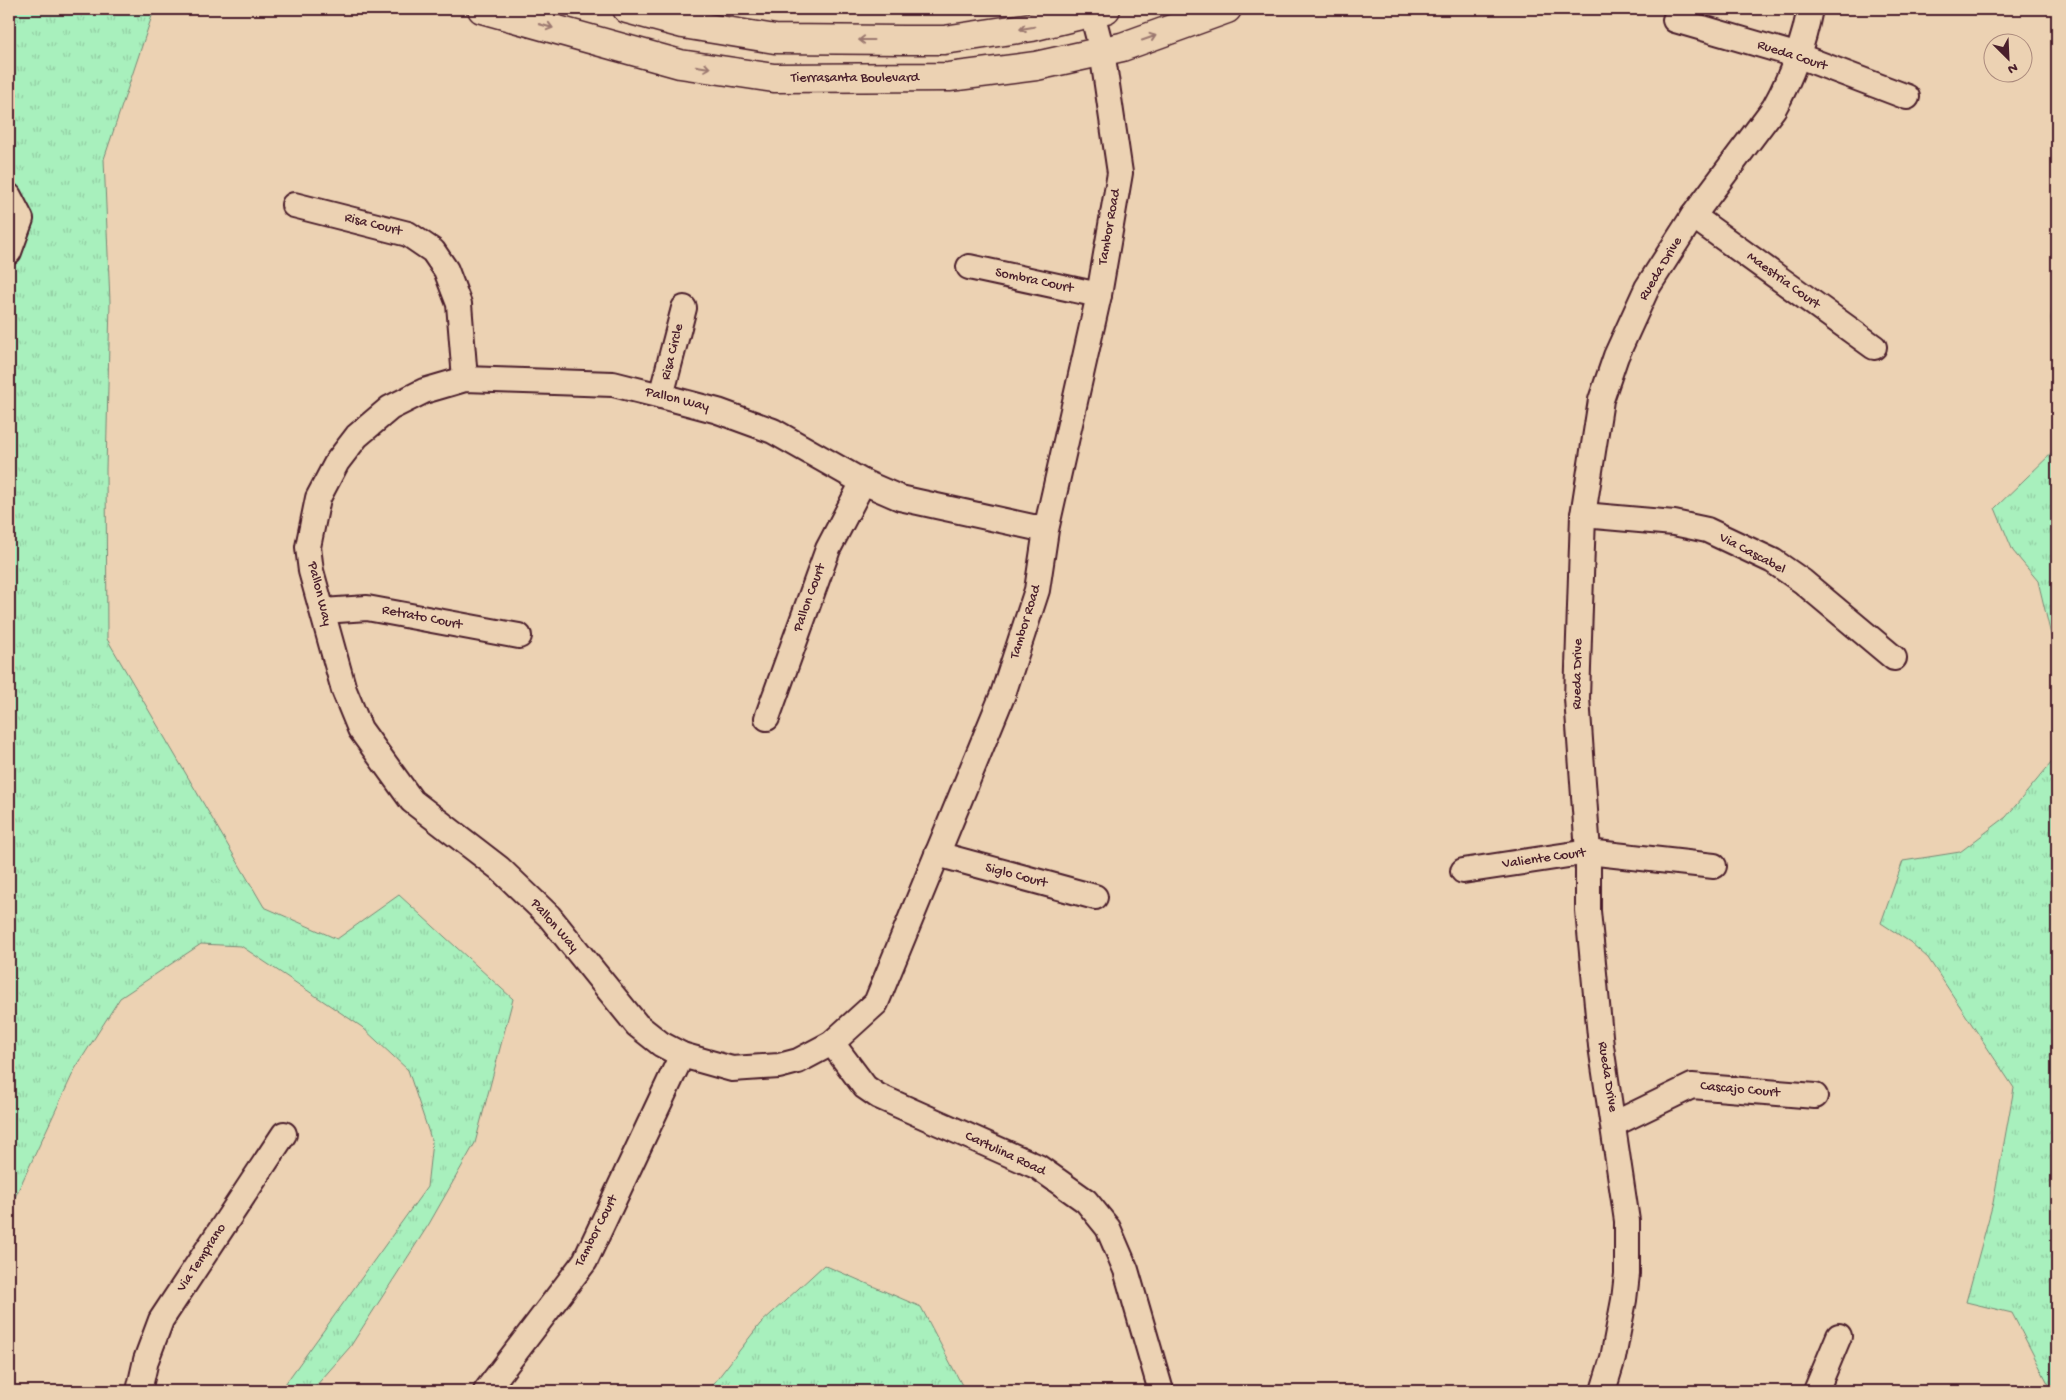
<svg xmlns="http://www.w3.org/2000/svg" width="2066" height="1400" font-family="'Gochi Hand',sans-serif">
	<style>
		.grass { fill: url(#grass-tufts); stroke: #798874 }
		.lines { fill: none; stroke-linecap: round; stroke-linejoin: round }
		.minor-casing { stroke: #4a1f2b; stroke-width: 28 }
		.major-casing { stroke: #4a1f2b; stroke-width: 31 }
		.path { stroke: #4a1f2b; stroke-width: 3; stroke-dasharray: 5 4; stroke-linecap: butt }
		.minor { stroke: #ecd2b3; stroke-width: 24 }
		.major { stroke: #ecd2b3; stroke-width: 28 }
		.oneway { stroke: #9b786f }
		.labels { text-anchor: middle; dominant-baseline: central; stroke-width: 4; stroke-linejoin: round; paint-order: stroke }
		.street-label { font-size: 14px; fill: #4a1f2b; stroke: #ecd2b3 }
	</style>
	<defs>
		<pattern id="grass-tufts" width="24" height="20" patternUnits="userSpaceOnUse" patternTransform="scale(1.25)"><rect width="24" height="20" fill="#a8f0bd"/><path d="M3 7l-1-3M5 7V3M7 7l1-3M15 17l-1-3M17 17v-4M19 17l1-3" fill="none" stroke="#92cda3"/></pattern>
	</defs>
	<rect width="100%" height="100%" fill="#ecd2b3"/>
	<filter id="ink" filterUnits="userSpaceOnUse"><feTurbulence type="fractalNoise" baseFrequency=".02" numOctaves="2"/><feDisplacementMap in="SourceGraphic" scale="10" xChannelSelector="R" yChannelSelector="G"/><feConvolveMatrix kernelMatrix="1 2 1 2 8 2 1 2 1" color-interpolation-filters="sRGB"/></filter>
	<g filter="url(#ink)">
		<g class="grass">
			<path d="M9,9L154,10L104,159L110,302L106,469L107,639L264,907L337,939L399,895L513,999L475,1143L429,1224L350,1347L315,1387L314,1391H280L427,1187L432,1142L408,1070L362,1027L241,946L201,944L120,998L75,1069L9,1210Z"/>
			<path d="M2057,266V660L2038,581L2013,551L1995,508L2055,450L2057,423L2051,318Z"/>
			<path d="M2057,756V1391H2052L2012,1313L1966,1302L1993,1203L2014,1088L1928,958L1910,942L1881,923L1903,861L1960,852L2006,817Z"/>
			<path d="M824,1265L921,1307L965,1391H708L760,1324Z"/>
		</g>
		<g class="lines">
			<g class="minor-casing">
				<g id="minor">
					<path d="M1675,20L1799,56L1907,97"/>
					<path d="M9,196L21,219L9,252"/>
					<path d="M294,205L408,234L433,251L446,270L459,304L465,379"/>
					<path d="M1693,216L1874,347"/>
					<path d="M969,267L1099,295"/>
					<path d="M661,396L684,308"/>
					<path d="M1583,515L1674,523L1707,530L1773,561L1802,581L1894,658"/>
					<path d="M1046,530L900,498L863,482L773,431L718,411L661,396L613,384L465,379L424,391L390,408L357,436L337,462L318,498L308,547L311,571L344,690L360,729L412,801L499,868L549,916L637,1025L661,1044L682,1055L732,1069L779,1066L798,1061L832,1043L876,1003L1003,694L1037,590L1046,530L1099,295L1120,173L1102,51L1091,9"/>
					<path d="M323,611L367,608L519,636"/>
					<path d="M767,718L828,549L863,482"/>
					<path d="M937,854L1095,897"/>
					<path d="M1463,871L1588,852L1714,866"/>
					<path d="M832,1043L865,1087L878,1096L1038,1167L1086,1201L1108,1228L1126,1270L1161,1391"/>
					<path d="M1614,1124L1692,1086L1815,1096"/>
					<path d="M139,1391L146,1360L161,1320L284,1134"/>
					<path d="M486,1391L585,1261L682,1055"/>
					<path d="M1603,1391L1613,1358L1624,1300L1627,1274V1221L1601,1046L1588,911V852L1577,698L1583,515L1601,400L1616,356L1647,288L1693,216L1774,108C1792,76 1803,45 1810,9"/>
					<path d="M1816,1391L1839,1336"/>
				</g>
			</g>
			<g class="major-casing">
				<g id="major">
					<path d="M482,9L680,64L774,78L949,77L1036,66L1122,47L1227,9"/>
					<path d="M627,9L683,24L775,39L904,40H944L1032,27L1106,9"/>
				</g>
			</g>
			<path class="path" d="M2053,9L2057,25"/>
			<use href="#minor" class="minor"/>
			<use href="#major" class="major"/>
		</g>
		<defs><path id="oneway-shaft" d="M-6 0H5M1.5-3L5.5 0L1.5 3" fill="none" stroke-width="1.6" stroke-linecap="round" stroke-linejoin="round" transform="scale(1.25)"/></defs>
		<g class="oneway">
			<use href="#oneway-shaft" transform="translate(546 26) rotate(16)"/>
			<use href="#oneway-shaft" transform="translate(1027 28) rotate(171)"/>
			<use href="#oneway-shaft" transform="translate(1149 38) rotate(-19)"/>
			<use href="#oneway-shaft" transform="translate(866 40) rotate(-180)"/>
			<use href="#oneway-shaft" transform="translate(703 67) rotate(9)"/>
		</g>
	</g>
	<g class="labels">
		<g class="street-label">
			<text transform="translate(1792 56) rotate(18)">Rueda Court</text>
			<text x="855" y="78">Tierrasanta Boulevard</text>
			<text transform="translate(373 225) rotate(14)">Risa Court</text>
			<text transform="translate(1110 227) rotate(-80)">Tambor Road</text>
			<text transform="translate(1661 269) rotate(-59)">Rueda Drive</text>
			<text transform="translate(1034 281) rotate(12)">Sombra Court</text>
			<text transform="translate(1783 281) rotate(36)">Maestria Court</text>
			<text transform="translate(673 352) rotate(-76)">Risa Circle</text>
			<text transform="translate(677 400) rotate(14)">Pallon Way</text>
			<text transform="translate(1752 554) rotate(28)">Via Cascabel</text>
			<text transform="translate(319 594) rotate(76)">Pallon Way</text>
			<text transform="translate(810 598) rotate(-70)">Pallon Court</text>
			<text transform="translate(422 618) rotate(11)">Retrato Court</text>
			<text transform="translate(1026 622) rotate(-73)">Tambor Road</text>
			<text transform="translate(1578 674) rotate(-89)">Rueda Drive</text>
			<text transform="translate(1544 859) rotate(-8)">Valiente Court</text>
			<text transform="translate(1016 876) rotate(15)">Siglo Court</text>
			<text transform="translate(554 926) rotate(49)">Pallon Way</text>
			<text transform="translate(1607 1077) rotate(81)">Rueda Drive</text>
			<text transform="translate(1740 1090) rotate(5)">Cascajo Court</text>
			<text transform="translate(1005 1154) rotate(25)">Cartulina Road</text>
			<text transform="translate(597 1231) rotate(-63)">Tambor Court</text>
			<text transform="translate(202 1258) rotate(-57)">Via Temprano</text>
		</g>
	</g>
	<rect width="2066" height="1400" fill="none" stroke="#ecd2b3" stroke-width="30"/>
	<rect x="15" y="15" width="2036" height="1370" fill="none" stroke="#4a1f2b" stroke-width="2" filter="url(#ink)"/>
	<g transform="translate(2008 58) rotate(156)"><circle r="24" fill="#ecd2b3" stroke="#ab8a7d"/>
	<path d="M0-4L9 19L0 12L-9 19Z" fill="#4a1f2b"/>
	<text y="-8" font-size="14" font-weight="bold" text-anchor="middle" fill="#4a1f2b">N</text>
	</g>
</svg>
